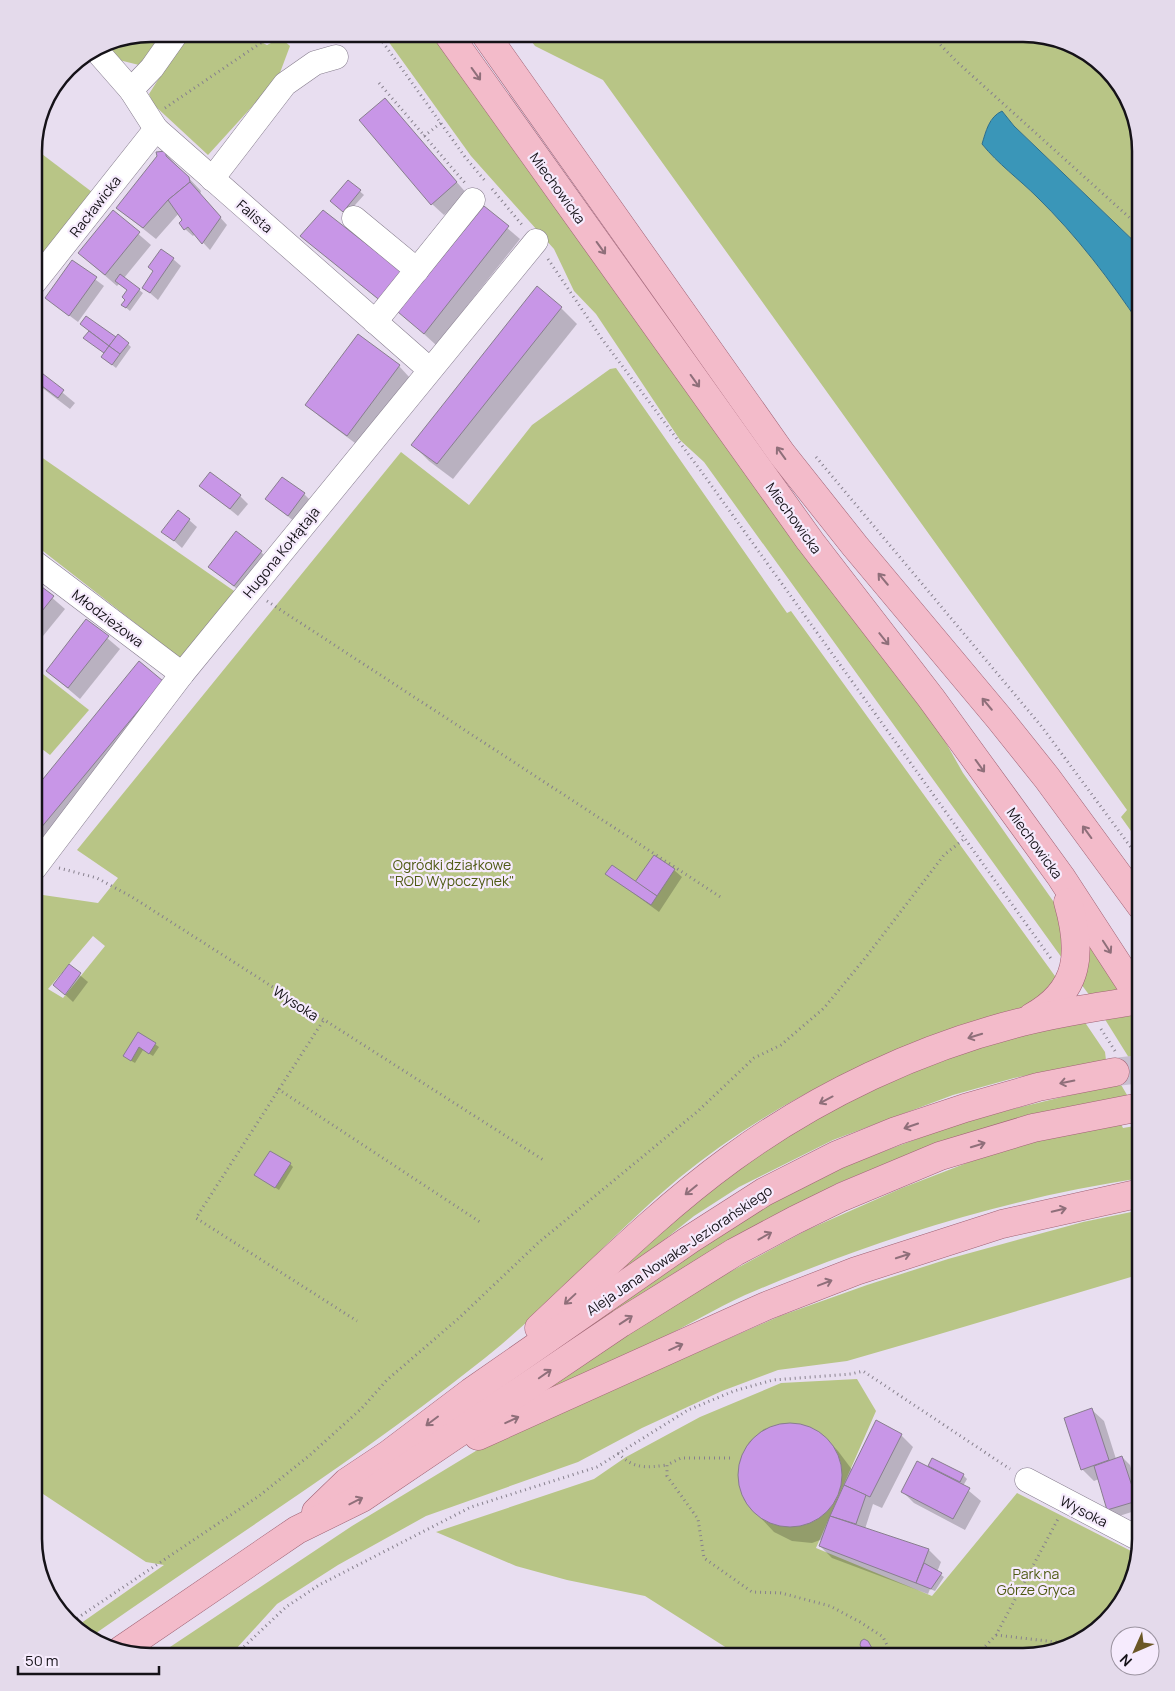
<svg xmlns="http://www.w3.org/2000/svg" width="1175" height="1691" font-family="Manrope,sans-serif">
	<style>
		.green { fill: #b8c586; fill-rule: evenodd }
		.water { fill: #3a96b8; stroke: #2f6e88 }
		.shadow { fill: #0003 }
		.building { fill: #c896e7; stroke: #887e8e }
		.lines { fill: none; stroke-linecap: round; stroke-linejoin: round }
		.major-tunnel { stroke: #c8bfd0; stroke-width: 28; stroke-dasharray: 28 14; stroke-linecap: butt }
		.minor-casing { stroke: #867d8d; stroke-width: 25 }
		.major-casing { stroke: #a06274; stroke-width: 29 }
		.path { stroke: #87808d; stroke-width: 3; stroke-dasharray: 1 4; stroke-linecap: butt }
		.minor { stroke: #fff; stroke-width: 24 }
		.major { stroke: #f3bbca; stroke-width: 28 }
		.oneway { stroke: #8f6f7a }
		.labels { text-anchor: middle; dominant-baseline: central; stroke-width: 4.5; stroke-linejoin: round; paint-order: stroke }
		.street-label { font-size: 14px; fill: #151218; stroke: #f6ebfd }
		.park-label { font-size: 14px; fill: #4f5a13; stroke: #f6ebfd }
		.rim { fill: none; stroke: #151218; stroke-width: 2.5 }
	</style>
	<rect width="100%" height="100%" fill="#e8def0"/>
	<g class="green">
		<path d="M151,34H165L154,54L139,65L115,59L102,46L107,43Z"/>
		<path d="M187,34H245L267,45L281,38L290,46L278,78L208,155L154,105L149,94Z"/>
		<path d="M383,34H436L928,711L963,773L1058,908L1067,965L704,462L680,440L596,314L574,291L554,249L471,156Z"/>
		<path d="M526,34H1031L1083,50L1125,92L1141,152V248L1014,126L1002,111C989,117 986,131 982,144C998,164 1019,179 1037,197C1077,236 1110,280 1141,326V845L1121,817L1127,810L603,80L535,46Z"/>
		<path d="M34,148L92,192L34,265Z"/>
		<path d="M616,368L787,613L791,611L1060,983L1050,996L1009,1014V1011C980,1020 951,1028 923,1039C837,1073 751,1119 679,1178C608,1237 549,1309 476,1365C352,1463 218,1547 89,1638L77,1626L164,1565L146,1562L34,1488V896L36,894L98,903L118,878L77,850L401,452L469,505L532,425L610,369ZM93,936L105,946L63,998L48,989Z"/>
		<path d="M34,452L237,593L180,658L34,544Z"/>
		<path d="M34,667L89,710L50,755L34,743Z"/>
		<path d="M1086,936L1122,992L1093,1000L1078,980Z"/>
		<path d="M1134,1011L1141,1020V1077L1101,1013Z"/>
		<path d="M1082,1018L1105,1052L1106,1060L1014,1078L953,1095L833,1140L739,1187L694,1216L634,1264L604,1281L697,1195L839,1103L982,1044Z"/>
		<path d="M1120,1083L1130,1100L1028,1116L938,1142L836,1184L673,1274L498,1390L589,1320L781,1197L847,1165L968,1120Z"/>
		<path d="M1121,1124L1123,1128L1141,1125V1178C1009,1198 880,1238 757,1290C725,1303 696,1321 666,1336C620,1358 574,1379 528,1400L529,1392L704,1286L807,1230L902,1188L972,1161L1033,1142Z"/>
		<path d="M1141,1210V1274L923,1339L847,1361L778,1370L722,1391L642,1428L578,1462L426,1516L338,1565L277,1604L235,1650L225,1657H155L352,1526L484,1446L780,1316L867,1285L948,1259L1083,1222Z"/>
		<path d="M857,1379L876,1411L816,1548L932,1596L1017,1493L1137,1554L1125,1599L1083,1641L1024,1657H741L645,1596L567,1580L516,1566L436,1532L594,1479L626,1457L700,1417L781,1383Z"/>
	</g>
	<path class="water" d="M1002,111L1014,126L1141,248V326C1110,280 1077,236 1037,197C1019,179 998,164 982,144C986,131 989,117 1002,111Z"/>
	<g class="shadow">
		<path d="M385,100L468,195L444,215L432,204Z"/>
		<path d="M165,153L201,191L200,195L227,225L210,250L195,234L193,236L185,229L184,221L179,213L156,239L117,208Z"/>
		<path d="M348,181L364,195L347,214L335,204Z"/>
		<path d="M484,208L520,239L436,345L400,312Z"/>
		<path d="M113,212L151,245L124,278L143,293L130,311L123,305L128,291L119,284L117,286L79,253Z"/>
		<path d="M323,212L395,313L301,236Z"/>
		<path d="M173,259L181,266L158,300L143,287Z"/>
		<path d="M72,262L104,286L78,322L46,298Z"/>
		<path d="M561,308L577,324L453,479L429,461L413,445Z"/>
		<path d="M90,331L128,344L131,347L116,368L106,360L105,354L85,338Z"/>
		<path d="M399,366L410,378L359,446L319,416L307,404Z"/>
		<path d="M34,369L75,403L70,409L36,383L34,387Z"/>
		<path d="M201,486L240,496L248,504L238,516Z"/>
		<path d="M304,494L312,502L296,523L267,499Z"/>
		<path d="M189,520L197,527L182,548L163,531Z"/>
		<path d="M261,552L268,559L242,593L210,567Z"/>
		<path d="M34,582L65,609L34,647Z"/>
		<path d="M87,621L120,649L80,699L47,671Z"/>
		<path d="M139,663L178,698L52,849L34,835V791Z"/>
		<path d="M34,753L41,760L34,769Z"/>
		<path d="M674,870L682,877L659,912L607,874L636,883Z"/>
		<path d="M69,966L88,982L73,1002L55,985Z"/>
		<path d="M139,1033L159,1047L153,1056L143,1050L135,1063L128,1059Z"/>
		<path d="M290,1164L293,1167L279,1190L256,1175Z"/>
		<path d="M1092,1410L1104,1421L1116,1459L1122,1457L1130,1465L1141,1502V1509L1116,1517L1109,1510L1099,1479L1094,1481L1082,1469Z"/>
		<path d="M784,1423L804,1425L822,1434L838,1451L853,1471L901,1435L913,1447L882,1508L873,1504L865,1529L929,1550L941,1562L937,1572L944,1577L935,1591L930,1589L928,1594L832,1558L820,1546L823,1539L812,1543L792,1541L774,1532L758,1515L744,1500L738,1480L740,1460L749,1442L764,1429Z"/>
		<path d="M932,1460L963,1475L967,1479L963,1486L981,1501L965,1530L914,1503L902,1491L928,1468Z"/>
	</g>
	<g class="building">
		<path d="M385,98L457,182L431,205L359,120Z"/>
		<path d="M166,151V156L189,177L190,182L168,200L143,228L116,208L157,156L156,152Z"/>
		<path d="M348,180L361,190L343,212L330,201Z"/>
		<path d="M190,182L221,217L202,244L188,227L184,230L179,223L182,220L168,200Z"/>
		<path d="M484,206L509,226L424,334L398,312Z"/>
		<path d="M113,210L140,232L105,275L78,253Z"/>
		<path d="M323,210L406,275L382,302L300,236Z"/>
		<path d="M161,249L174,258L150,293L142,288L153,271L148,267Z"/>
		<path d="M72,260L97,277L69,316L45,298Z"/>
		<path d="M120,274L140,289L126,308L121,305L125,300L122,297L127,290L115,281Z"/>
		<path d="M537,286L562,307L437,464L411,445Z"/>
		<path d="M86,316L116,337L109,346L80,324Z"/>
		<path d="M89,331L109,346L104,353L83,338Z"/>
		<path d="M118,334L129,343L120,354L109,346Z"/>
		<path d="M358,334L400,365L347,436L305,405Z"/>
		<path d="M109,346L120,354L112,365L101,357Z"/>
		<path d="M34,367L64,390L58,398L34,380Z"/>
		<path d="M210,472L241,495L230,509L199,486Z"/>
		<path d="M282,477L305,493L288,516L265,499Z"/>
		<path d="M178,510L190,519L174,541L161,532Z"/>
		<path d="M236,531L262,551L234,586L208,567Z"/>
		<path d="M34,581L54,596L34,621Z"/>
		<path d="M86,619L109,636L68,688L46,671Z"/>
		<path d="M139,661L163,681L35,835L34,790Z"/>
		<path d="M654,855L675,869L657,896L635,882Z"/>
		<path d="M612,865L657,896L651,905L605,874Z"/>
		<path d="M69,964L81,973L65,995L53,985Z"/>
		<path d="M138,1032L156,1043L149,1054L139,1047L131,1061L123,1056Z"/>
		<path d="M270,1151L291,1163L275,1188L254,1175Z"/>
		<path d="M1092,1408L1109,1460L1081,1470L1064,1418Z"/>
		<path d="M876,1420L902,1434L870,1497L844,1485Z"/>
		<circle cx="790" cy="1475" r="52"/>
		<path d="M1122,1456L1137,1501L1107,1510L1094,1466Z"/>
		<path d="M932,1458L964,1474L960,1482L928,1466Z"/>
		<path d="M917,1461L970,1488L953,1519L901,1492Z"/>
		<path d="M844,1485L866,1495L856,1524L830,1516Z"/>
		<path d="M830,1516L929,1549L916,1583L819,1546Z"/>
		<path d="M924,1563L942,1573L931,1589L916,1583Z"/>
		<path d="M864,1639L868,1641L877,1657H867L860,1645L861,1641Z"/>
	</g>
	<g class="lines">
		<path class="major-tunnel" d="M1115,1072L1141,1069"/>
		<g class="minor-casing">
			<g id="minor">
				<path d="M96,50L131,90L156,129L429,369"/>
				<path d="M131,90L152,68L176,34"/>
				<path d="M212,179L285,84L315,63L336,57"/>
				<path d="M354,218L417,270"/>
				<path d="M34,283L156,129"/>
				<path d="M375,322L473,200"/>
				<path d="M34,562L182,674"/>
				<path d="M34,869L182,674L536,241"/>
				<path d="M1027,1480L1141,1540"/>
			</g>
		</g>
		<g class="major-casing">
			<g id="major">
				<path d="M448,34L810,541L931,698L1061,877L1141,1000"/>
				<path d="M485,34L782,454L855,546L999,718L1047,778L1141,906"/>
				<path d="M1032,1017C1081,990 1082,951 1068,902"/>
				<path d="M539,1328C602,1269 663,1208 732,1158C817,1096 920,1047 1022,1022C1061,1012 1101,1006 1141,1000"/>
				<path d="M478,1436L766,1306L856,1271L1002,1224L1141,1193"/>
				<path d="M316,1512L347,1482L389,1454L471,1392L689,1240L764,1192L837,1155L896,1131L965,1108L1038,1087L1115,1072"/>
				<path d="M121,1650L297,1530L362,1498L621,1323L735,1252L795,1220L842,1197L940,1156L1033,1128L1135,1108"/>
			</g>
		</g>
		<g class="path">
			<path d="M377,34L465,157L486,182"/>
			<path d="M930,34L957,62L1141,228"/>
			<path d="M379,83L465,183"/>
			<path d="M165,108L274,34"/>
			<path d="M424,136L441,123"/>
			<path d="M492,189L523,226"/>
			<path d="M548,259L602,339L701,471L1052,960"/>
			<path d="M816,457L1042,727L1141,861"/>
			<path d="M267,601L722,898"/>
			<path d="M59,868L97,878L132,897L545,1161"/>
			<path d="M323,1021L196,1218L357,1321"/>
			<path d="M1101,1029L1115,1051"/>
			<path d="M278,1089L480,1222"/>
			<path d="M618,1453C633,1469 646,1468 667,1465"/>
			<path d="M730,1458H681L667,1465V1476L698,1519L704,1558L752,1592L781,1593L830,1606L860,1622L883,1637L893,1657"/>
			<path d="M73,1621L259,1496L310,1455L362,1408L387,1380L459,1318L538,1243L698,1111L754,1058L781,1045L824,1008L866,957L944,855L964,839"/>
			<path d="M996,1635L1073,1644"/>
			<path d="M233,1657L286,1607L319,1585L471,1507L597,1467L688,1410L734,1391L773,1380L851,1374L863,1371L1010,1469"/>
			<path d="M975,1657L996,1635L1058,1519"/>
		</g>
		<use href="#minor" class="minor"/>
		<use href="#major" class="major"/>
	</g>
	<defs><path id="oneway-shaft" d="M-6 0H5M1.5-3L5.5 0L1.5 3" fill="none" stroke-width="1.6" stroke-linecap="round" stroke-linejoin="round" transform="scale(1.25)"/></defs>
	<g class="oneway">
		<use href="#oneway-shaft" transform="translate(476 74) rotate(54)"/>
		<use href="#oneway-shaft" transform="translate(601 248) rotate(54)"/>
		<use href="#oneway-shaft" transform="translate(695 381) rotate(54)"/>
		<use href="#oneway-shaft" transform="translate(781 453) rotate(-126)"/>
		<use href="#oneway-shaft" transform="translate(883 579) rotate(-130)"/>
		<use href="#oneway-shaft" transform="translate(884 639) rotate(51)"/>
		<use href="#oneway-shaft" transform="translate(987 704) rotate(-130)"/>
		<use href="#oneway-shaft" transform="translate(980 766) rotate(54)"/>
		<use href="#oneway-shaft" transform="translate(1087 832) rotate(-126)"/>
		<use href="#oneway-shaft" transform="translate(1107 947) rotate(57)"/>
		<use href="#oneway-shaft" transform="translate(975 1036) rotate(163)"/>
		<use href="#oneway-shaft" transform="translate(1067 1082) rotate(169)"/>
		<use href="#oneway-shaft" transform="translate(826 1100) rotate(152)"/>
		<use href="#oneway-shaft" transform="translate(911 1126) rotate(161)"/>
		<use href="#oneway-shaft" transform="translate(978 1145) rotate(-17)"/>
		<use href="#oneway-shaft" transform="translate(691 1190) rotate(141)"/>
		<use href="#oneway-shaft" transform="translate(1059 1210) rotate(-13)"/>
		<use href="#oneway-shaft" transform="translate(765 1236) rotate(-29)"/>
		<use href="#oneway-shaft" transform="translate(903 1256) rotate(-18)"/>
		<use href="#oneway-shaft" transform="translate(825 1283) rotate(-21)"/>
		<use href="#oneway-shaft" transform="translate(570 1299) rotate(137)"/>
		<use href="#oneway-shaft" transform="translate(626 1320) rotate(-33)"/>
		<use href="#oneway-shaft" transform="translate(676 1347) rotate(-24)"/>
		<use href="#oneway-shaft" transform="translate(545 1374) rotate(-35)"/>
		<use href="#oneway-shaft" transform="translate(512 1420) rotate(-25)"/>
		<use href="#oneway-shaft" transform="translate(432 1421) rotate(143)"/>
		<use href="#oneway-shaft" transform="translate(356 1501) rotate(-27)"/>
	</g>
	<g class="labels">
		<g class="street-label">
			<text transform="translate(558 188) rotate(54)">Miechowicka</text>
			<text transform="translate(95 206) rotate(-52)">Racławicka</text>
			<text transform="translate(255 216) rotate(41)">Falista</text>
			<text transform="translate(794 518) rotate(54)">Miechowicka</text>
			<text transform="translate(281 552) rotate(-51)">Hugona Kołłątaja</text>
			<text transform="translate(108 618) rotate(37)">Młodzieżowa</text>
			<text transform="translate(1035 843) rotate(54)">Miechowicka</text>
			<text transform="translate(296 1003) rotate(33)">Wysoka</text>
			<text transform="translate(679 1250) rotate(-34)">Aleja Jana Nowaka-Jeziorańskiego</text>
			<text transform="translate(1084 1511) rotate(27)">Wysoka</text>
		</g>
		<g class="park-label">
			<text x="452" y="864">Ogródki działkowe<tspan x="452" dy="16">"ROD Wypoczynek"</tspan></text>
			<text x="1036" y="1573">Park na<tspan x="1036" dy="16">Górze Gryca</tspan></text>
		</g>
	</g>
	<path d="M0 0H1175V1691H0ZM151 42H1023A109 109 0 0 1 1132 151V1539A109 109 0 0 1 1023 1648H151A109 109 0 0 1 42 1539V151A109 109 0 0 1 151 42Z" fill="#e4daeb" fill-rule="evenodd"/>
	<path class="rim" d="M151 42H1023A109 109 0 0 1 1132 151V1539A109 109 0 0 1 1023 1648H151A109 109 0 0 1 42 1539V151A109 109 0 0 1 151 42Z"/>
	<g transform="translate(1135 1651) rotate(225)"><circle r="24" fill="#f6ebfd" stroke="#9c94a1"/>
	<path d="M0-4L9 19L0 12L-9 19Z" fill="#6b5726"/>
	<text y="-8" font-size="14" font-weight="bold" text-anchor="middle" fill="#151218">N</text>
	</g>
	<path d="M18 1666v8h141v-8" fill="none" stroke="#151218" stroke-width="2.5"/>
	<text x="25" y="1666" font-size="15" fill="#151218" stroke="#f6ebfd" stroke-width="4" paint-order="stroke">50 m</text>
</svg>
